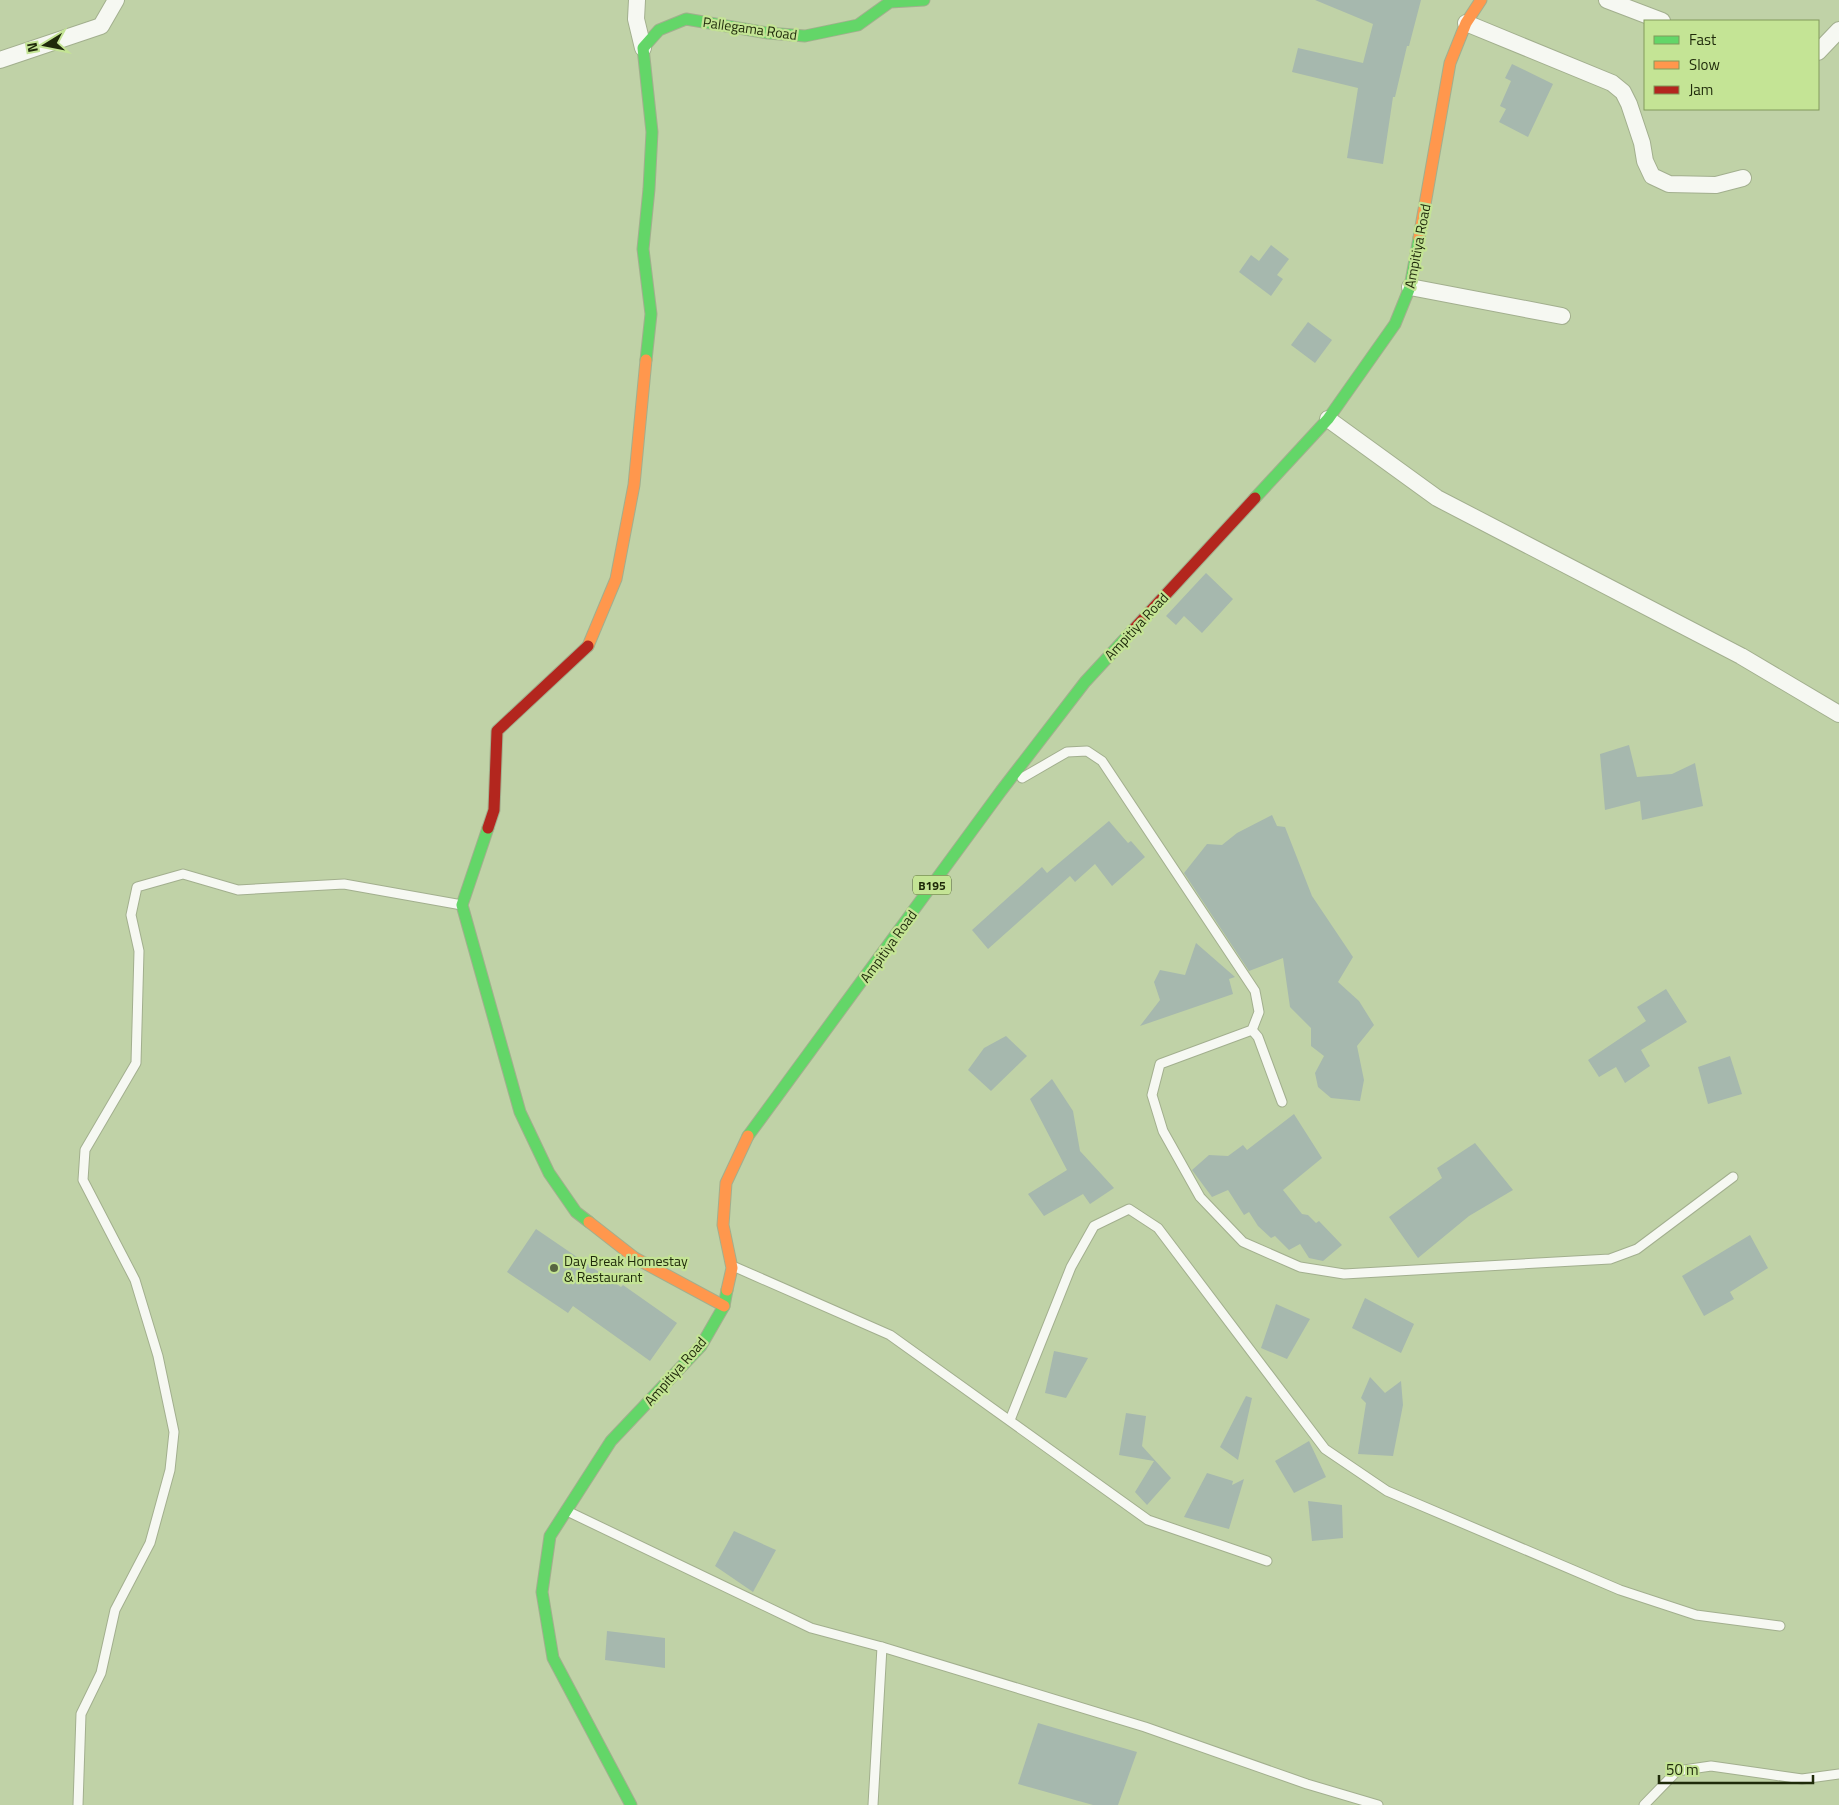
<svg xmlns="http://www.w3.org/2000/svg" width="1839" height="1805" font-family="'Titillium Web',sans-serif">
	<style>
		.building { fill: #a6b8ae }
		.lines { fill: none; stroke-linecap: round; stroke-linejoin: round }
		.lane-casing { stroke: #a2af8e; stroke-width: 11 }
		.street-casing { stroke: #a2af8e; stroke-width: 18 }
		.fast-casing { stroke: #a2af8e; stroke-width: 13 }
		.slow-casing { stroke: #a2af8e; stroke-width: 13 }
		.jam-casing { stroke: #a2af8e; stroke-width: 13 }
		.lane { stroke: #f6f8f2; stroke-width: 9 }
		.street { stroke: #f6f8f2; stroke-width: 16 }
		.fast { stroke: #63d668; stroke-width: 11 }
		.slow { stroke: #ff974d; stroke-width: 11 }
		.jam { stroke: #b3261e; stroke-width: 11 }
		.poi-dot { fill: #576541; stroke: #c4e495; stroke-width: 2 }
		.labels { text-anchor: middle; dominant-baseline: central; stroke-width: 4.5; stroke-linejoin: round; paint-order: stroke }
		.shield { fill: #c4e495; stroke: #506234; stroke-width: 1 }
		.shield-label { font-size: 12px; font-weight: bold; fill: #1f2a0a }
		.street-label { font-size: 14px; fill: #1f2a0a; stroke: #c4e495 }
		.poi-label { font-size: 14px; fill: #1f2a0a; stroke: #c4e495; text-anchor: start }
	</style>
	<rect width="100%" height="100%" fill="#c0d2a7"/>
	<g class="building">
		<path d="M1315,0H1421L1409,46H1407L1395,97H1393L1383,164L1347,158L1358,88L1292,72L1298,48L1363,63L1373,24Z"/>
		<path d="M1512,64L1553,84L1528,137L1499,122L1506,109L1500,106L1511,81L1505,78Z"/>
		<path d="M1271,245L1289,259L1277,275L1283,279L1271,296L1239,272L1251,255L1259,261Z"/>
		<path d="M1308,322L1332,340L1315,363L1291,345Z"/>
		<path d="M1206,573L1233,599L1202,633L1184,616L1176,625L1166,616Z"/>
		<path d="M1629,745L1637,777L1672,774L1695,763L1703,806L1642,820L1640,801L1605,810L1600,754Z"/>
		<path d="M1272,815L1277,826L1285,827L1312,896L1353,957L1338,982L1359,1001L1374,1025L1357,1046L1364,1080L1360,1101L1331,1098L1318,1087L1315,1073L1324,1056L1311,1046V1028L1290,1007L1283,958L1249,971L1184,873L1207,844L1222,845L1237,833Z"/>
		<path d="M1109,821L1128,843L1131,841L1145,857L1112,886L1095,864L1075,882L1070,876L988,949L972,930L1042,867L1047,873Z"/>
		<path d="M1196,943L1235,977L1229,979L1233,994L1140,1026L1160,1000L1154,982L1160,970L1185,975Z"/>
		<path d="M1666,989L1687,1022L1641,1050L1650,1066L1625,1083L1616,1067L1599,1077L1588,1060L1646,1021L1637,1007Z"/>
		<path d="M1006,1036L1027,1056L991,1091L968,1070L984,1048Z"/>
		<path d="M1730,1056L1742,1094L1708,1104L1698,1067Z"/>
		<path d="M1052,1079L1073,1111L1080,1151L1114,1188L1090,1204L1083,1194L1044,1216L1028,1194L1067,1170L1030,1099Z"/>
		<path d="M1294,1114L1322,1158L1283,1190L1302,1214L1308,1215L1316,1223L1319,1221L1342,1245L1323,1261L1309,1258L1300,1244L1289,1250L1275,1236L1271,1238L1258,1226L1249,1212L1244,1215L1228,1190L1212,1197L1192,1170L1209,1155L1228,1156L1243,1145L1247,1150Z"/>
		<path d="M1475,1143L1513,1190L1469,1216L1418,1258L1389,1217L1442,1178L1437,1168Z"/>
		<path d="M536,1229L621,1287L623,1285L677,1323L650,1361L573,1306L568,1313L507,1272Z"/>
		<path d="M1750,1235L1768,1268L1730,1292L1734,1299L1704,1316L1682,1276Z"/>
		<path d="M1365,1298L1414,1324L1401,1353L1352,1328Z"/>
		<path d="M1276,1304L1310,1319L1287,1359L1261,1348Z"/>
		<path d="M1054,1351L1088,1358L1066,1398L1045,1393Z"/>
		<path d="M1370,1377L1385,1393L1401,1381L1403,1405L1393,1456L1358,1454L1366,1403L1361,1398Z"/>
		<path d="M1246,1396L1252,1398L1238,1460L1220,1447Z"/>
		<path d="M1126,1413L1146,1416L1142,1446L1171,1478L1147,1505L1135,1492L1154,1461L1119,1455Z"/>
		<path d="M1309,1441L1326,1477L1294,1493L1275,1461Z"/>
		<path d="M1207,1473L1233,1481L1232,1485L1244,1479L1229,1529L1184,1517Z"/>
		<path d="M1308,1501L1342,1505L1343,1538L1312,1541Z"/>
		<path d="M734,1531L776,1550L753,1592L715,1566Z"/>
		<path d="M607,1631L665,1638V1668L605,1660Z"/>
		<path d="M1038,1723L1137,1752L1118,1805H1093L1018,1784Z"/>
	</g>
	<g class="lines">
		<g class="lane-casing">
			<g id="lane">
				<path d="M1022,778L1067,752L1087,751L1102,761L1255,991L1259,1012L1252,1030L1160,1064L1152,1095L1163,1131L1200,1197L1243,1242L1300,1267L1344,1274L1610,1259L1637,1249L1733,1177"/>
				<path d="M1252,1030L1258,1037L1282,1102"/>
				<path d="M735,1267L890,1335L1148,1520L1267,1561"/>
				<path d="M1010,1420L1071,1267L1094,1226L1129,1209L1158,1228L1325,1449L1387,1491L1620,1590L1696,1615L1780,1626"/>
				<path d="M567,1511L811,1628L882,1647L1145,1727L1307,1784L1378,1805"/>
				<path d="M78,1805L81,1714L101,1673L115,1610L150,1543L170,1470L174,1432L158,1356L135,1280L83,1180L85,1150L136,1063L139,951L131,915L137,887L183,874L238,890L344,884L462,905"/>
				<path d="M873,1805L882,1647"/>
				<path d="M1644,1805L1677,1771L1711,1766L1802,1779L1839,1774"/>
			</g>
		</g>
		<g class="street-casing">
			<g id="street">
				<path d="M637,0L636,19L643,48"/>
				<path d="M1607,0L1662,21"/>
				<path d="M1466,23L1612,83L1623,92L1629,104L1642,143L1645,161L1652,176L1669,184L1716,185L1743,178"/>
				<path d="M1818,52L1839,30"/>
				<path d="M0,60L101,26L116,0"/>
				<path d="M1410,287L1562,316"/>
				<path d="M1328,419L1437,498L1741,656L1839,714"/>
			</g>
		</g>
		<g class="fast-casing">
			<g id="fast">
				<path d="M646,360L651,314L643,249L649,189L652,132L643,48L659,30L686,19L768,33L805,36L858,25L890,2L924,0"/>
				<path d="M1255,498L1328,419L1395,324L1410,287L1419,238"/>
				<path d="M488,828L462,905L520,1112L549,1173L576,1212L589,1222"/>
				<path d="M748,1136L1001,791L1085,682L1133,630"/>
				<path d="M631,1805L553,1658L542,1592L550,1536L611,1441L701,1346L724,1306L727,1290"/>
			</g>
		</g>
		<g class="slow-casing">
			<g id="slow">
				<path d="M1419,238L1450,63L1466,23L1481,0"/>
				<path d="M588,646L616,579L634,485L646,360"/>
				<path d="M589,1222L635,1258L724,1306"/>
				<path d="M727,1290L732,1268L723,1225L726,1183L748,1136"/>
			</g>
		</g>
		<g class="jam-casing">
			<g id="jam">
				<path d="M1133,630L1255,498"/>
				<path d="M488,828L494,810L497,731L588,646"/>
			</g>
		</g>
		<use href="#lane" class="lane"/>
		<use href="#street" class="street"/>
		<use href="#fast" class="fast"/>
		<use href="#slow" class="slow"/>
		<use href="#jam" class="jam"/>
	</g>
	<circle class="poi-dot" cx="554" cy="1268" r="5"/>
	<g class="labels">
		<rect class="shield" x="913" y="875.5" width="38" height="19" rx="4"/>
		<g class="shield-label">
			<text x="932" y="885">B195</text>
		</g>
		<g class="street-label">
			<text transform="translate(750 28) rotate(8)">Pallegama Road</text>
			<text transform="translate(1417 246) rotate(-79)">Ampitiya Road</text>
			<text transform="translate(1136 626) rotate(-47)">Ampitiya Road</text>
			<text transform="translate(888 946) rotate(-54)">Ampitiya Road</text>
			<text transform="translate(675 1371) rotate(-49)">Ampitiya Road</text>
		</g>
		<g class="poi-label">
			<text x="564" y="1260">Day Break Homestay<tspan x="564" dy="16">&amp; Restaurant</tspan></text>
		</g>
	</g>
	<rect x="1644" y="20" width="175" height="90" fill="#c4e495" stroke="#829a5d"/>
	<rect x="1654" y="36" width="25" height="8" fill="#63d668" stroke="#829a5d"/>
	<text x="1689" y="45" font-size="15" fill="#1f2a0a">Fast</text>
	<rect x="1654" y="61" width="25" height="8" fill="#ff974d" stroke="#829a5d"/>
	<text x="1689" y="70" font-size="15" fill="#1f2a0a">Slow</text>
	<rect x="1654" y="86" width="25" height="8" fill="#b3261e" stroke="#829a5d"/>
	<text x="1689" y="95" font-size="15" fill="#1f2a0a">Jam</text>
	<g transform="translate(45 45) rotate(260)" stroke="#c4e495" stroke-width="4" paint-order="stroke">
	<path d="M0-4L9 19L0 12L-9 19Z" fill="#1f2a0a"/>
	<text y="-8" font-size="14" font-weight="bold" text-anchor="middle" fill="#1f2a0a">N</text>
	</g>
	<path d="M1659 1775v8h154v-8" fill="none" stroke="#1f2a0a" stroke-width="2.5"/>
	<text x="1666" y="1775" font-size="15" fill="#1f2a0a" stroke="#c4e495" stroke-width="4" paint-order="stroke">50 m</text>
</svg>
